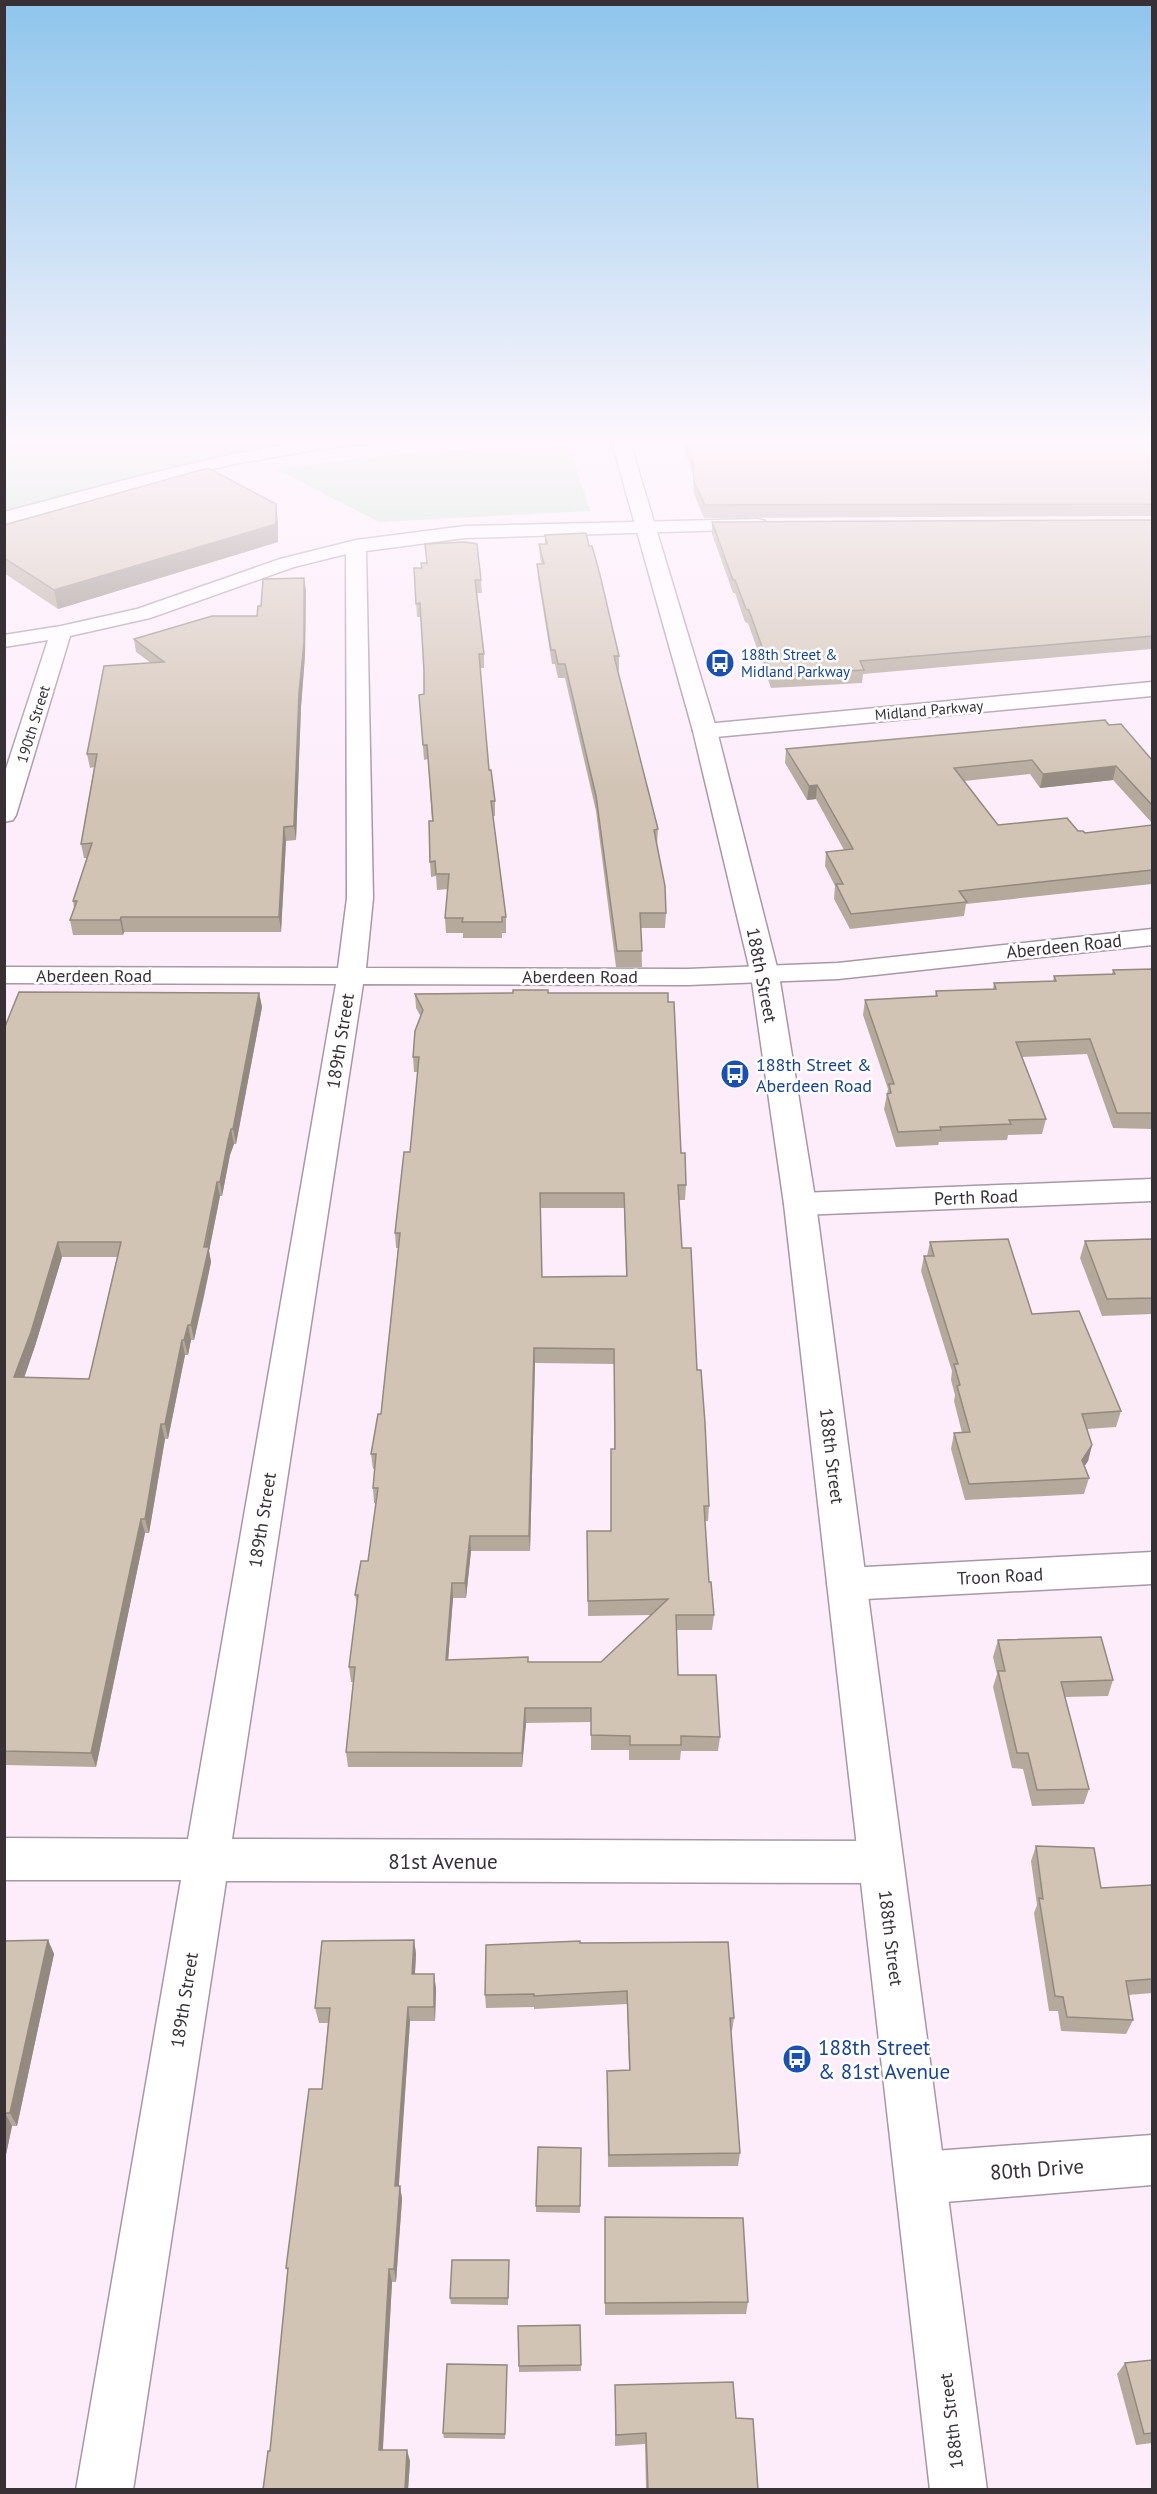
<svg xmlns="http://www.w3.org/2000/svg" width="1157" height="2494" font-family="'PT Sans',sans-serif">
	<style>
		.green { fill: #bee4c7 }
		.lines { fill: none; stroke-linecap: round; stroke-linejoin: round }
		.minor-casing { stroke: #a798a5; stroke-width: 3 }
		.tertiary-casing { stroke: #a798a5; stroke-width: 3 }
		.minor { fill: #fff; fill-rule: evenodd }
		.tertiary { fill: #fff; fill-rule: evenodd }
		.wall { fill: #b5a99c; fill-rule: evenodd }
		.shaded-wall { fill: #93897f }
		.building { fill: #d2c4b5; stroke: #93897f; stroke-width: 1.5; fill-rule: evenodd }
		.labels { text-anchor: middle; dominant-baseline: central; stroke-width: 5; stroke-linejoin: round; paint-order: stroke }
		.far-transit-label { font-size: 15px; fill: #164399; stroke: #fff; text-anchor: start }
		.far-street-label { font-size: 15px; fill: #373136; stroke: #fff }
		.street-label { font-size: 18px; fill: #373136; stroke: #fff }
		.transit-label { font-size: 18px; fill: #164399; stroke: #fff; text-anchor: start }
		.near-street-label { font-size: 21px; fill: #373136; stroke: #fff }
		.near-transit-label { font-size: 21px; fill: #164399; stroke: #fff; text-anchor: start }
	</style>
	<rect width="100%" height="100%" fill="#fdedfb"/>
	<g class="green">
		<path d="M4,439H404L306,448L189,471L5,519Z"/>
		<path d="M569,446L590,511L379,522L276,469L407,453Z"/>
	</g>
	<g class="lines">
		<g class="minor-casing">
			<g id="minor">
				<path d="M319,439H375L372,443L366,444L320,449L229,465L4,524V512C109,484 212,455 319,439Z"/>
				<path d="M758,519L765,521L768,525L765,529L465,538L366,551L373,898L366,968L688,969L838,963L1152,929V945L838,979L688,985L363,984L232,1839L881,1841L897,1847L903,1862L897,1877L881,1883L226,1881L133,2490H76L181,1880H4V1838L188,1839L336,984L4,983V967L338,968L347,898L346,554L294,567L150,618L70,636L16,815L13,820L4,822V775L48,640L4,647V635L61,626L137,609L280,559L356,540L465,526Z"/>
				<path d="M1152,682V696L705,738L697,736L693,731L697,726L705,724Z"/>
				<path d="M1152,1179V1201L800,1215L789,1212L784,1204L789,1196L800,1193Z"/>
				<path d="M1152,1552V1584L847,1600L833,1595L827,1584L833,1573L847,1568Z"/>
				<path d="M1152,2135V2185L921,2204L903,2196L895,2178L903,2160L921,2152Z"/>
			</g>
		</g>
		<g class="tertiary-casing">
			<path id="tertiary" d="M611,439H629L717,731L779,975L816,1204L987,2490H930L784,1204L751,975L693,731Z"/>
		</g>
		<use href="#minor" class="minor"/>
		<use href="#tertiary" class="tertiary"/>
	</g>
	<g class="wall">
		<path d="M680,439H1152V516L704,518L694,494L693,474Z"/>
		<path d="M1152,520V649L863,674L862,683L771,688L748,623L745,622L735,593H733L712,534V522Z"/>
		<path d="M278,522V542L58,609L4,573V525Z"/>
		<path d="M545,535L619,656V670H617L658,829L657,844L666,913L665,928H641L642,967H616L596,811L565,678H558L555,664H552L538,578L537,564H541L540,557L539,544H545Z"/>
		<path d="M425,544L481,580L482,593H477L484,654V668H480L489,770L495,801V816H493L506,917V933H502V938H463V933H446L445,918L448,889L437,890L436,876L431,877L430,862L432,821L428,759L424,760L419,695L424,694V671L421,617H417L414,568H422L427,563Z"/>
		<path d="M306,590L305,655L301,707L296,840L286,841L281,932H124L123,935H73L70,920L74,908L73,901L87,858H84L81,844L94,767L90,768L87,754L151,663L136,652L134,639L257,616L261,606Z"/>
		<path d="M1109,725L1152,760V823L1113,780L1040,788L1030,774L964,781L998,825L1078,831L1085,833L1152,825V884L966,904L964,916L850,929L834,899L835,886L825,866L826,852L844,850L816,799L807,800L785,763L786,749Z"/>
		<path d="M1152,969V1129L1113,1128L1087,1054L1022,1057L1046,1119L1042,1134L1008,1135L1007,1140L939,1142L938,1145L896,1147L884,1109L888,1089L863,1015L865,1000L935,996L936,991L993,989L994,983L1053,981L1054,976L1112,974L1113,970Z"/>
		<path d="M259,993L262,1007L236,1144H234L230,1155L222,1196H220L209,1251L211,1262L204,1297L194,1340H191L188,1355H185L168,1439H165L149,1533H145L96,1767L4,1765V1029ZM62,1257H117L89,1379L24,1378L35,1346Z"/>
		<path d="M548,993L681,1153L686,1185L685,1200H679L682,1248L697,1370L709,1506L708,1521H705L709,1582L714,1615L712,1630H677L678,1675L720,1737L718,1751H681L680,1760H629V1750H591V1722L526,1723L522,1767H348L346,1752L353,1682H351L349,1667L357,1604L355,1595L368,1561L376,1503H374L373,1488L375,1469H373L371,1454L381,1414L398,1248H396L395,1233L410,1152L418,1072H414L413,1057L421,1017L416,1008L415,994ZM540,1208H624L626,1276L542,1277ZM535,1363L614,1364V1449L611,1531H587L588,1616L652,1615L601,1662H528L448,1660L453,1598H466L471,1551H530Z"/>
		<path d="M1152,1239V1314L1102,1316L1080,1258L1085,1241Z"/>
		<path d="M930,1242L1032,1314L1121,1411L1116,1427L1087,1429L1092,1445L1088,1461L1084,1466L1089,1478L1084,1494L965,1500L951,1449L954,1433H962L954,1401L955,1395L951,1380L952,1371L921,1271L924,1256H927Z"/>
		<path d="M998,1640L1113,1680L1108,1696L1065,1697L1089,1789L1084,1804L1032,1806L1023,1769L1012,1768L993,1687L997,1674L993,1657Z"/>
		<path d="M1036,1846L1101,1888L1152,1885V1993L1128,1995L1133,2020L1126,2034L1061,2031L1058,2011H1049L1034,1913L1037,1905L1031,1861Z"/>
		<path d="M48,1940L54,1954L17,2126H12L4,2164V1941Z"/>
		<path d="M414,1940L416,1954L415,1974H434L436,1989L435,2021H410L398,2186H400L402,2199L396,2282H392L383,2450L410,2461L408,2490H263L270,2451L288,2273L286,2268L322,2089L328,2023H319L315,2008Z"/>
		<path d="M580,1943L734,2018L732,2031H731L740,2153L738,2166L608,2167L607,2071L629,2070L627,2004L534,2009V2007L486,2008L485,1995Z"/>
		<path d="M581,2148L580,2213L536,2212V2206Z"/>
		<path d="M605,2217L748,2302L746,2314L605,2315Z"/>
		<path d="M509,2266L508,2305L451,2304L450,2298Z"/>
		<path d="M580,2325L581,2371L519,2372V2366Z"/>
		<path d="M1152,2360V2443L1136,2445L1117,2374L1125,2363Z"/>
		<path d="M507,2371L505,2439L444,2438L443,2433Z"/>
		<path d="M615,2385L736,2418L758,2490H646L645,2444L615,2446Z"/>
	</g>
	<g class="shaded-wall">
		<path d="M276,504L278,522V542L58,609L54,590Z"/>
		<path d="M304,578L306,590L305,655L301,707L296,840L294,826Z"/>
		<path d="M1116,766L1113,780L1040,788L1043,774Z"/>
		<path d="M817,785L816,799L807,800L809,786Z"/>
		<path d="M284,827L286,841L281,932L279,917Z"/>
		<path d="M121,917L124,932L123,935L120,920Z"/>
		<path d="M259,993L262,1007L236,1144L233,1129Z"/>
		<path d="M231,1129L234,1144L230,1155L222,1196L220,1182L228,1141Z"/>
		<path d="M217,1182L220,1196L209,1251L211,1262L194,1340L191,1325Z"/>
		<path d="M58,1242L62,1257L35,1346L19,1392L14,1377Z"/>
		<path d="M188,1325L191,1340L188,1355L184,1340Z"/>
		<path d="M182,1340L185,1355L168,1439L165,1424Z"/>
		<path d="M534,1348L535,1363L530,1551L529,1536Z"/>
		<path d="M161,1424L165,1439L149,1533L145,1519Z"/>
		<path d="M1092,1445L1088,1461L1078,1476L1082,1460Z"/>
		<path d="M141,1519L145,1533L96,1767L91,1753Z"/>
		<path d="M470,1536L471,1551L466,1598L465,1583Z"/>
		<path d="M452,1583L453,1598L447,1675L446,1660Z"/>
		<path d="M525,1708L526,1723L522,1767V1753Z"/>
		<path d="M48,1940L54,1954L17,2126L10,2113Z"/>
		<path d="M414,1940L416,1954L414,1989L412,1974Z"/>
		<path d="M434,1974L436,1989L435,2021L434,2007Z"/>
		<path d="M408,2007L410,2021L398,2199L395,2186Z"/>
		<path d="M5,2113L12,2126L4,2164V2115Z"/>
		<path d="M400,2186L402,2199L396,2282L394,2269Z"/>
		<path d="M389,2269L392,2282L382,2461L379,2450Z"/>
		<path d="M407,2450L410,2461L408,2490H405Z"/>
	</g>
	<g class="building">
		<path d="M685,439H1152V504L705,505L694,482L693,462Z"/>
		<path d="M208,468L276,504V524L54,590L4,558V525Z"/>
		<path d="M1152,520V636L860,661L864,670L772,675L749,610L746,609L735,580H733L712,522Z"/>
		<path d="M586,533L589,546H592L600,575L619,656H614L658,829L654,830L665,886L666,913H640L642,951H617L596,796L565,664H558L555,650H551L537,564H544L539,544H547L545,535Z"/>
		<path d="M465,542L477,544L481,580H475L484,654H479L489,770H491L495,801H491L506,917H502V922H462L463,918H445L449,874H436L435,861L430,862L429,821H433L427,745H423L419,695L424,694V671L420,603L416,604L414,568H422L421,563H427L425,544Z"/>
		<path d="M304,578V642L299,693L294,826L284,827L279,917H121L120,920H70L77,901H73L92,843L81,844L97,754H87L104,666L164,662L134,639L212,616H257L258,606H261L263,579Z"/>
		<path d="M1105,720L1109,725L1121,724L1152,760V805L1116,766L1043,774L1032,760L954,768L998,825L1067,818L1078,831H1083L1085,833L1152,825V870L959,891L967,902L851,914L836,884H843L826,852L853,849L817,785L809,786L786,749Z"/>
		<path d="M1152,969V1113H1117L1090,1039L1016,1042L1046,1119L1009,1120L1011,1124L940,1127L941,1130L898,1132L887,1094L891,1093L889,1084H894L865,1000L937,996L936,991L996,989L994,983L1056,981L1054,976L1115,974L1113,970Z"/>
		<path d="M513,990H548V993H668V1002H674L681,1153H685L686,1185H678L682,1248H691L697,1370H701L705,1423L709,1506H704L709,1582H711L714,1615H676L678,1675H716L720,1737L681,1736V1745H630V1736L591,1735V1708H525L522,1753L346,1752L355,1667H349L358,1595H355L361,1561H368L378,1488H373L376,1454H371L378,1414H381L400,1233H395L404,1152H410L419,1057H413L415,1031L423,1010L415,994L513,993ZM540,1193H624L627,1276L542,1277ZM534,1348L614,1349L615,1449H611V1531H587L588,1601L668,1599L601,1662H528V1657L446,1660L452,1583H465L470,1536H529Z"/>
		<path d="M19,992L259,993L233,1129H231L228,1141L220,1182H217L204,1247H209L201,1282L191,1325H188L184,1340H182L165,1424H161L145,1519H141L91,1753L4,1751V1029ZM58,1242H121L89,1379L14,1377L31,1332Z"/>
		<path d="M1008,1239L1032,1314L1079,1311L1121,1411L1082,1414L1092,1445L1082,1460L1089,1478L969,1484L954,1433L970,1432L957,1386L960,1385L954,1364H958L924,1256H934L930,1242Z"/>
		<path d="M1152,1239V1298L1107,1299L1085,1241Z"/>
		<path d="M1101,1637L1113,1680L1061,1682L1089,1789L1037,1790L1028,1753H1017L998,1671H1005L998,1640Z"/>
		<path d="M1036,1846L1094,1848L1101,1888L1152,1885V1979L1126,1981L1133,2020L1067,2017L1063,1997L1055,1996L1039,1898L1043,1899Z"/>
		<path d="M48,1940L10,2113H5L4,2115V1941Z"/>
		<path d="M414,1940L412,1974H434V2007H408L395,2186H400L394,2269H389L379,2450H407L405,2490H263L268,2451H270L288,2268H286L309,2089H322L330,2008H315L322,1941Z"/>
		<path d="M580,1941V1943L728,1942L734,2018H730L740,2153L609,2155L607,2071L630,2070L627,1991L534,1996V1994L485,1995L486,1945Z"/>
		<path d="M538,2147L581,2148L580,2206H536Z"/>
		<path d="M605,2217L743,2218L748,2302L605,2303Z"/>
		<path d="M452,2260H509L508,2298H450Z"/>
		<path d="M580,2325L581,2365L519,2366L518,2326Z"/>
		<path d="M1152,2360V2433L1144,2434L1125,2363Z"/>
		<path d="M447,2364L507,2365L505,2434L443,2433Z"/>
		<path d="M733,2382L736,2418L753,2419L758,2490H648L646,2433L616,2435L615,2385Z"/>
	</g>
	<linearGradient id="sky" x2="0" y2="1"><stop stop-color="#8ec5ec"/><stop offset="0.56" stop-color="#fef7fd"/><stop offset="1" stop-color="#fef7fd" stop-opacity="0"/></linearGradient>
	<rect width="1157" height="788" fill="url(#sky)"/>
	<defs>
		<g id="bus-disc" transform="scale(1.5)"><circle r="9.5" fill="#1a4fb4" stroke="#fff"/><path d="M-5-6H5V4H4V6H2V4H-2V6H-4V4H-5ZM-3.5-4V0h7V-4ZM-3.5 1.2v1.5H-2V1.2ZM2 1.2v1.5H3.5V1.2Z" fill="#fff"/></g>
	</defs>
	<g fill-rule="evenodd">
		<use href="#bus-disc" x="720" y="663"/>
		<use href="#bus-disc" x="735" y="1074"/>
		<use href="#bus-disc" x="797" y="2059"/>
	</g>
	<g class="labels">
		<g class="far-transit-label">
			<text x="741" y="654">188th Street &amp;<tspan x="741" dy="17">Midland Parkway</tspan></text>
		</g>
		<g class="far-street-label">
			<text transform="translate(929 710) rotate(-5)">Midland Parkway</text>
			<text transform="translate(33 724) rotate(-73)">190th Street</text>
		</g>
		<g class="street-label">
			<text transform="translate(1064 946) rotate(-6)">Aberdeen Road</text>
			<text x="94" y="975">Aberdeen Road</text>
			<text transform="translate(762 975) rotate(79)">188th Street</text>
			<text x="580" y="976">Aberdeen Road</text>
			<text transform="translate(340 1041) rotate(-81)">189th Street</text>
			<text transform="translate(976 1197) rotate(-2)">Perth Road</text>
			<text transform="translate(832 1456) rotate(83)">188th Street</text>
			<text transform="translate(262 1520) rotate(-81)">189th Street</text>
			<text transform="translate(1000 1576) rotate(-3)">Troon Road</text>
			<text transform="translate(891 1938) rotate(83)">188th Street</text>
			<text transform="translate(184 2000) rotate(-81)">189th Street</text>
			<text transform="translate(951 2421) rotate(-97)">188th Street</text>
		</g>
		<g class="transit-label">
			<text x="756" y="1064">188th Street &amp;<tspan x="756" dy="21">Aberdeen Road</tspan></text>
		</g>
		<g class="near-street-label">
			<text x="443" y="1861">81st Avenue</text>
			<text transform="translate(1037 2169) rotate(-4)">80th Drive</text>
		</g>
		<g class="near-transit-label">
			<text x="818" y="2047">188th Street<tspan x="818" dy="24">&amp; 81st Avenue</tspan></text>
		</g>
	</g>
	<rect width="1157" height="2494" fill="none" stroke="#373136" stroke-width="12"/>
</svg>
